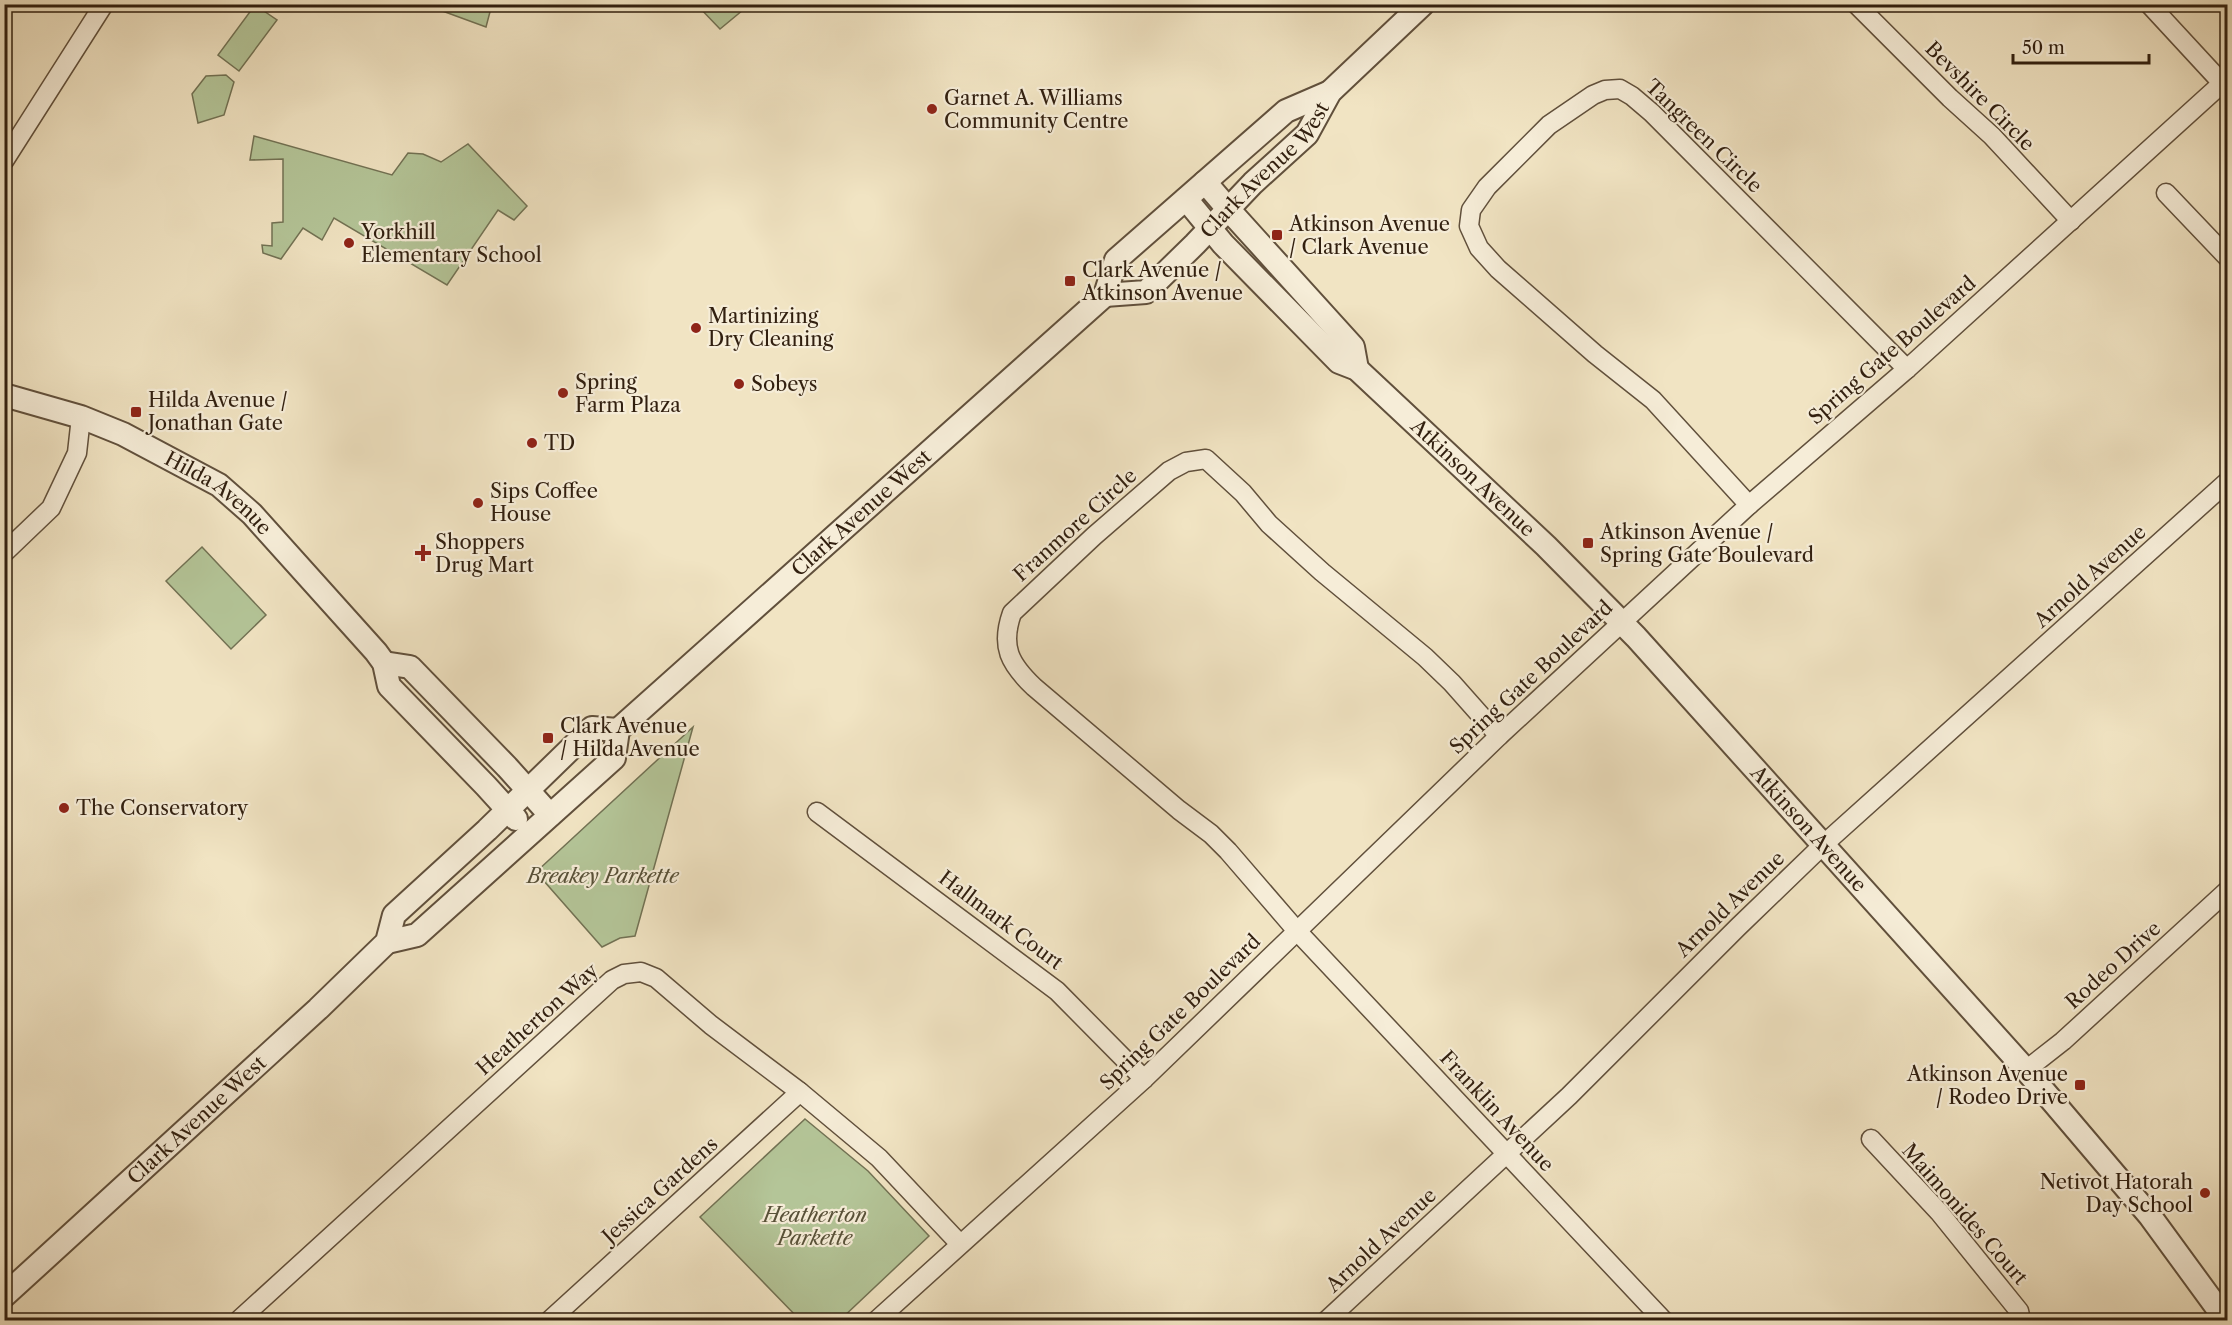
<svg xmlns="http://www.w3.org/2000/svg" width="2232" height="1325" font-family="'Libre Caslon Text',serif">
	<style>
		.green { fill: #b4c598; stroke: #727254; stroke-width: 1.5 }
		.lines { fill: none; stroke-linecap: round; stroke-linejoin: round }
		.minor-casing { stroke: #61503c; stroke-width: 21 }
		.tertiary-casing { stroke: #61503c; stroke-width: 26 }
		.minor { stroke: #f6edd8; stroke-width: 18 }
		.tertiary { stroke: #f6edd8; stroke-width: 22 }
		.poi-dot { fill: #8f2418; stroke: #f6edd8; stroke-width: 2 }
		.labels { text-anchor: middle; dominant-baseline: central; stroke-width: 4.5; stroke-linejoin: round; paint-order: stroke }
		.street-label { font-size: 20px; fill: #311f0f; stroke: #f6edd8 }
		.poi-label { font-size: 20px; fill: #311f0f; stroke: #f6edd8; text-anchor: start }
		.park-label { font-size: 20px; font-style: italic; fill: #585138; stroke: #f6edd8 }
	</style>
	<rect width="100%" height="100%" fill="#f1e4c3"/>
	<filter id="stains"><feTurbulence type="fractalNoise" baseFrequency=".00333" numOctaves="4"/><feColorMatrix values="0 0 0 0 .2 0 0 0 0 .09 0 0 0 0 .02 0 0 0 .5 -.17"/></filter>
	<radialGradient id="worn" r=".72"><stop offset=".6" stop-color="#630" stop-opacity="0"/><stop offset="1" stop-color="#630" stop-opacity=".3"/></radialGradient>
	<g class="green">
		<path d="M255,5L277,20L239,71L218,55Z"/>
		<path d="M426,5H490L491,8L486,27Z"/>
		<path d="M697,5H749L720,29Z"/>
		<path d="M226,75L234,82L224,115L198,123L192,94L206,76Z"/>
		<path d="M254,136L392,175L408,153L423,154L441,162L468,144L527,206L514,220L498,210L447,285L334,218L322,240L303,228L281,259L263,253L262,245L272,246V223L283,222V159L250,160Z"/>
		<path d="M202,547L266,615L231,649L166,581Z"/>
		<path d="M693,727L635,936L620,938L602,947L536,872Z"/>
		<path d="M805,1119L868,1171L929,1236L840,1320H800L700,1217Z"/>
	</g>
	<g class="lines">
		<g class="minor-casing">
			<g id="minor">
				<path d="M1856,4L1950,98L1992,136L2071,221"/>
				<path d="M2149,4L2222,83"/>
				<path d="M4,161L104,4"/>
				<path d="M2166,193L2228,258"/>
				<path d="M1749,505L1653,400L1595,354L1498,269L1479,248L1469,226L1471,210L1487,187L1549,125L1593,95L1605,90L1620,89L1632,96L1652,113L1907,369"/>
				<path d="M4,553L51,508L77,453L81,417"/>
				<path d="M1499,736L1452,683L1425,657L1322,572L1269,524L1243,493L1206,459L1186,462L1169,471L1094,536L1012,613C1000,647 1010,664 1034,687L1179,810L1211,834L1228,851L1297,931L1663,1320"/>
				<path d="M817,812L1057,991L1144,1079"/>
				<path d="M2026,1070L2063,1041L2228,890"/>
				<path d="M1871,1139L1939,1212L2019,1311L2021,1320"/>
				<path d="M239,1320L612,980L624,974L641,972L656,978L711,1025L800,1092L879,1158L960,1244"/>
				<path d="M550,1320L800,1092"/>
				<path d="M877,1320L1144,1079L1499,736L1749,505L1907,369L2228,78"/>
				<path d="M1327,1320L1569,1096L1738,927L1823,845L2228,481"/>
			</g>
		</g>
		<g class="tertiary-casing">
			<g id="tertiary">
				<path d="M1205,182L1229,210L1353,347L1357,369"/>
				<path id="s1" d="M1186,199L1223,244L1339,362L1357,369L1546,546L1636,637L2026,1070L2150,1216L2226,1320"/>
				<path id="s2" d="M1105,295L1146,292L1195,244L1253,183L1307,134L1330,92L1423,4"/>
				<path id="s3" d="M4,395L81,417L123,434L219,485L252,514L376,652L384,663L389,686L486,786L516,819"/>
				<path d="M384,663L410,667L507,767L550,815"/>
				<path id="s4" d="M387,942L417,935L614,758L618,730L1105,295L1116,260L1286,111L1330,92"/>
				<path id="s5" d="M4,1296L318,1009L387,942L394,915L487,830L592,728L618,730"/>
			</g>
		</g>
		<use href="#minor" class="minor"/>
		<use href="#tertiary" class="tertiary"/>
	</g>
	<g class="poi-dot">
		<circle cx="932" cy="109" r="6"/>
		<rect x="1271" y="229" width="12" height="12" rx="3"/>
		<circle cx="349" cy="243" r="6"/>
		<rect x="1064" y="275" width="12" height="12" rx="3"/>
		<circle cx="696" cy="328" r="6"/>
		<circle cx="739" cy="384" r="6"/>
		<circle cx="563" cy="393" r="6"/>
		<rect x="130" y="406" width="12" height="12" rx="3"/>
		<circle cx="532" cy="443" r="6"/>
		<circle cx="478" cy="503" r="6"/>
		<rect x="1582" y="537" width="12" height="12" rx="3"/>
		<path d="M420 544h6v6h6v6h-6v6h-6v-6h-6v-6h6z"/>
		<rect x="542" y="732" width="12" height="12" rx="3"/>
		<circle cx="64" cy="808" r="6"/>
		<rect x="2074" y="1079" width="12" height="12" rx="3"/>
		<circle cx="2205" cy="1193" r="6"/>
	</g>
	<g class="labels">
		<g class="street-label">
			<text transform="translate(1980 96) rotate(45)">Bevshire Circle</text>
			<text transform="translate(1704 136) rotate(44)">Tangreen Circle</text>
			<text stroke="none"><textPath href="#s2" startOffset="212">Clark Avenue West</textPath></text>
			<text transform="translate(1892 350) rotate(-41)">Spring Gate Boulevard</text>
			<text stroke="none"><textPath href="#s1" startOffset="402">Atkinson Avenue</textPath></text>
			<text stroke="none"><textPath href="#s3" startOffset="238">Hilda Avenue</textPath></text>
			<text stroke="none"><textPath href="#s4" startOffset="650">Clark Avenue West</textPath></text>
			<text transform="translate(1075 525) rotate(-42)">Franmore Circle</text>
			<text transform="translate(2090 576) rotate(-42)">Arnold Avenue</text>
			<text transform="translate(1531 677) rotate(-43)">Spring Gate Boulevard</text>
			<text stroke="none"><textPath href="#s1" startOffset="888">Atkinson Avenue</textPath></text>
			<text transform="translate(1730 904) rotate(-44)">Arnold Avenue</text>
			<text transform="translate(1001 920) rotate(37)">Hallmark Court</text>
			<text transform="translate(2113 965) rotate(-42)">Rodeo Drive</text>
			<text transform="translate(1180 1012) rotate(-44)">Spring Gate Boulevard</text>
			<text transform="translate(537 1019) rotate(-42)">Heatherton Way</text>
			<text transform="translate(1497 1111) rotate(47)">Franklin Avenue</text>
			<text stroke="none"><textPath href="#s5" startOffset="261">Clark Avenue West</textPath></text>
			<text transform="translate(660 1190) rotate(-42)">Jessica Gardens</text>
			<text transform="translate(1965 1214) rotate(49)">Maimonides Court</text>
			<text transform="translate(1381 1240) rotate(-43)">Arnold Avenue</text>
		</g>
		<g class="poi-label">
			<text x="944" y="98">Garnet A. Williams<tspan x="944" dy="23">Community Centre</tspan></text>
			<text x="1289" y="224">Atkinson Avenue<tspan x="1289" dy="23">/ Clark Avenue</tspan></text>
			<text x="361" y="232">Yorkhill<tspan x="361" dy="23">Elementary School</tspan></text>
			<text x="1082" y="270">Clark Avenue /<tspan x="1082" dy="23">Atkinson Avenue</tspan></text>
			<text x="708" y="316">Martinizing<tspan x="708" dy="23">Dry Cleaning</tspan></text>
			<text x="575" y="382">Spring<tspan x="575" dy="23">Farm Plaza</tspan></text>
			<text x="751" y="384">Sobeys</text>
			<text x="148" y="400">Hilda Avenue /<tspan x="148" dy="23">Jonathan Gate</tspan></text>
			<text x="544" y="443">TD</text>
			<text x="490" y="491">Sips Coffee<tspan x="490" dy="23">House</tspan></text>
			<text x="1600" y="532">Atkinson Avenue /<tspan x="1600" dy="23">Spring Gate Boulevard</tspan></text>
			<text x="435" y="542">Shoppers<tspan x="435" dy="23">Drug Mart</tspan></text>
			<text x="560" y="726">Clark Avenue<tspan x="560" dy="23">/ Hilda Avenue</tspan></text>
			<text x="76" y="808">The Conservatory</text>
			<text x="2068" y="1074" text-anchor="end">Atkinson Avenue<tspan x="2068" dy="23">/ Rodeo Drive</tspan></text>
			<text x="2193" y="1182" text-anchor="end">Netivot Hatorah<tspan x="2193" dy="23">Day School</tspan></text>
		</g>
		<g class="park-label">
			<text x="603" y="876">Breakey Parkette</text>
			<text x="815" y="1215">Heatherton<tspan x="815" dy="23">Parkette</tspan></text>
		</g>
	</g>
	<rect width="2232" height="1325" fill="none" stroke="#f1e4c3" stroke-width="24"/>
	<rect x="6" y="6" width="2220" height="1313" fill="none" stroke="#311f0f" stroke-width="3"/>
	<rect x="12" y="12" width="2208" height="1301" fill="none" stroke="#311f0f" stroke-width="1.5"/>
	<path d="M2013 54v9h136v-9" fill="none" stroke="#311f0f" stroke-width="3"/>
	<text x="2022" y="54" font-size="18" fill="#311f0f" stroke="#f6edd8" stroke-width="4.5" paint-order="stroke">50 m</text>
	<rect width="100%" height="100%" filter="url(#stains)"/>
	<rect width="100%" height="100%" fill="url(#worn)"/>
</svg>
